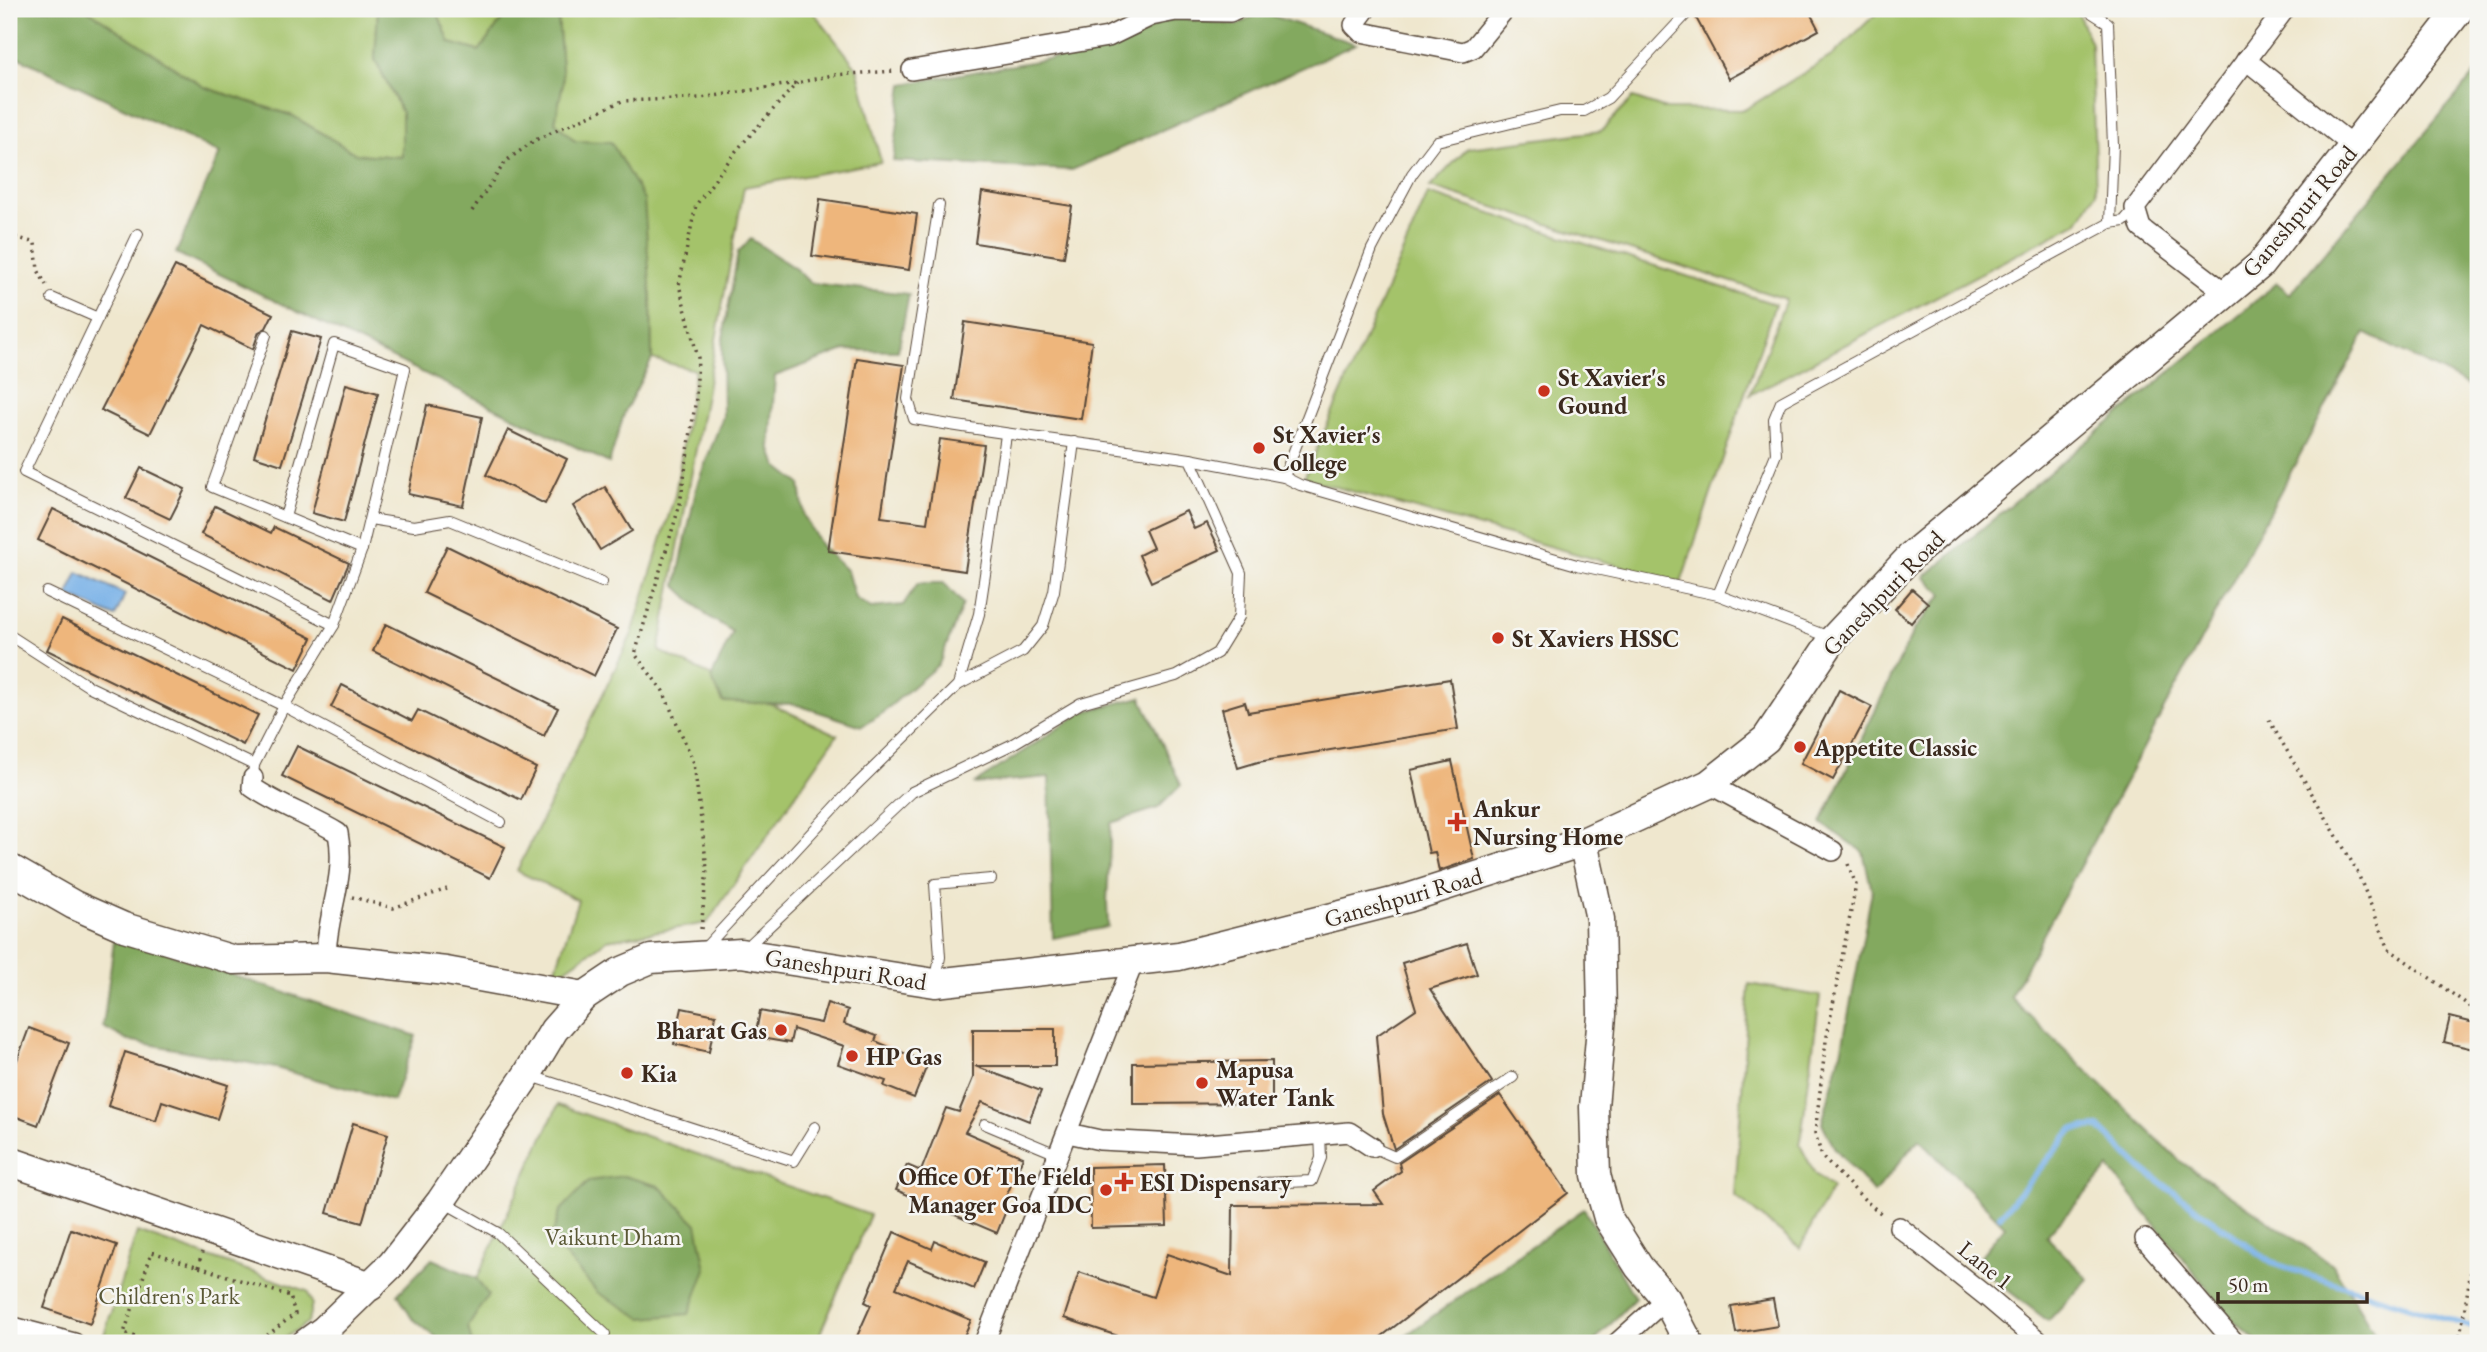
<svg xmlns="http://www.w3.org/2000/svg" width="2487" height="1352" font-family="'EB Garamond',serif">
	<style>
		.green { fill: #a4c36b; stroke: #707644; stroke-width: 2 }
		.forest { fill: #83a95f; stroke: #5f6a3e; stroke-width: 2 }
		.water { fill: #77b0e7; stroke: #596d82; stroke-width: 2 }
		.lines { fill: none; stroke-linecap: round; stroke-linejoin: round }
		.stream { stroke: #77b0e7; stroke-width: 6 }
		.building { fill: #eeb67b }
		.lane-casing { stroke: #564638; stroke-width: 12 }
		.street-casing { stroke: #564638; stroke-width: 22 }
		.secondary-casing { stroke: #564638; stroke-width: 31 }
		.path { stroke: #564638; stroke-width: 3.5; stroke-dasharray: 2 5; stroke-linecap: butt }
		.lane { stroke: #fff; stroke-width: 10 }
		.street { stroke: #fff; stroke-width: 19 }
		.secondary { stroke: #fff; stroke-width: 28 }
		.poi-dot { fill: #c8321e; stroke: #f6f6f2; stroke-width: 2.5 }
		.labels { text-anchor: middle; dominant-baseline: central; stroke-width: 5; stroke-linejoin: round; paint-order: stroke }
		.street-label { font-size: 24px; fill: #3b2a1e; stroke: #f6f6f2 }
		.poi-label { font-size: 24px; font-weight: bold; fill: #3b2a1e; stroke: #f6f6f2; text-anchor: start }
		.park-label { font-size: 24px; fill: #5a5835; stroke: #f6f6f2 }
	</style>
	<rect width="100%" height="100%" fill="#f6f6f2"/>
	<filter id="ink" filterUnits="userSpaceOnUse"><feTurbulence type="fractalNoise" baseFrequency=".0143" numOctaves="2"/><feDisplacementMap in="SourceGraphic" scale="14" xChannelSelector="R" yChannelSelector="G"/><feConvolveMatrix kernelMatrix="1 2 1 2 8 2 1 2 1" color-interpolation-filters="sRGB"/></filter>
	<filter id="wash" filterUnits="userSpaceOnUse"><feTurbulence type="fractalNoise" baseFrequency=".00686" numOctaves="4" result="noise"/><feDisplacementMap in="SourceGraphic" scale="28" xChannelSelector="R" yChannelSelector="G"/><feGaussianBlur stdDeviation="1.57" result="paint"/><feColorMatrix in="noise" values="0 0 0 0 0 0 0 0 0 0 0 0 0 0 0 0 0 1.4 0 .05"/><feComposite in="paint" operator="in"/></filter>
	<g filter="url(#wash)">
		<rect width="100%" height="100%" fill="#efe7ce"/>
		<g class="green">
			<path d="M86,9H378L375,59L402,113L403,157L356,154L293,116L204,87Z"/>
			<path d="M436,9H510L479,51L450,43Z"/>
			<path d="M566,9H811L857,68L881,162L744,187L659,651L837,735L707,923L607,940L553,978L578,900L517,871L632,634L675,495L695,370L652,359L651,296L575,141L555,122L563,83L558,16Z"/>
			<path d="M1881,9H2060L2078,13L2091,44L2096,193L2078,222L1750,395L1786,299L1430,187L1468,148L1601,131L1633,98L1666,109L1744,110L1833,55Z"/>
			<path d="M1428,194L1775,304L1681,583L1304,478Z"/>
			<path d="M1749,984L1820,996L1800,1145L1815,1174L1832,1188L1800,1248L1735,1196Z"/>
			<path d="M558,1105L870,1215L816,1343H447Z"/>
			<path d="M137,1232L307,1291L312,1303L308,1322L278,1343H121L103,1338Z"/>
		</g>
		<g class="forest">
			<path d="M9,9H86L204,87L293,116L356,154L402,157V113L375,59L378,9H436L450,43L479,51L510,9H566L558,16L563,83L555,122L575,141L611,142L644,200L651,296L652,359L625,411L609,463L176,253L220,153L9,53Z"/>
			<path d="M1261,12L1356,44L1072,170L893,161L903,84L1101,50L1142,26L1178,18L1237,25Z"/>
			<path d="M2478,70V390L2365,333L2010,997L2180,1161L2333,1265L2380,1343H2259L2232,1319L2109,1168L2046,1236L2088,1279L2048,1321L1974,1264L2005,1226L1919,1139L1874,1193L1834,1147L1822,1123L1842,1048L1872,891L1863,852L1821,823L1914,630L1943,594L1924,577L2277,283L2290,294Z"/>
			<path d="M751,239L797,270L810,283L909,294L898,351L845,350L775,376L770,447L777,466L800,484L804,516L821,546L847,571L855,598L871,608L903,605L918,583H944L963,604L939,664L880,715L862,726L794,704L723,702L711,678L733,632L706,615L676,586L697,485L723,416L722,344L738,252Z"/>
			<path d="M1141,697L1181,785L1158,808L1111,823L1107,902L1108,927L1053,938L1049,777L974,784L1083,712Z"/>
			<path d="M115,933L211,968L416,1036L393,1101L276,1068L127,1040L103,1027Z"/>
			<path d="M624,1176L659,1186L697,1224L706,1269L689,1314L642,1318L597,1292L551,1239L560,1211L589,1181Z"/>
			<path d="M1584,1209L1635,1298L1593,1343H1395Z"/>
			<path d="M432,1259L476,1278L488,1295L468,1327L472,1343H443L411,1317L398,1294Z"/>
		</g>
		<path class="water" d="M78,572L125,594L115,617L68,595Z"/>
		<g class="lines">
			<path class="stream" d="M2000,1216L2073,1129L2099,1127L2142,1169L2272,1263L2478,1329"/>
		</g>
		<g id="blocks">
			<g class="building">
				<path d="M1698,9H1808L1819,30L1729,79L1695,16Z"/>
				<path d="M982,192L1072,206L1064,257L975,243Z"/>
				<path d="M820,199L917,214L909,270L812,256Z"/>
				<path d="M175,266L273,314L266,328L259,332L253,349L204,325L150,434L101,410Z"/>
				<path d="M965,322L1092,342L1081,419L954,400Z"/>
				<path d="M292,331L321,339L282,465L254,456Z"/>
				<path d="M857,358L904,365L881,517L927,523L940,439L984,445L965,571L828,551Z"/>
				<path d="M346,384L378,393L344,522L312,513Z"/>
				<path d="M427,405L482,417L463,506L408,494Z"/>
				<path d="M508,430L567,459L545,504L486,475Z"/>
				<path d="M141,468L185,489L170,519L126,498Z"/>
				<path d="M605,487L632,531L600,550L573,506Z"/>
				<path d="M215,506L271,533L274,527L349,563L333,600L201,534Z"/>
				<path d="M53,509L312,638L297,669L38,540Z"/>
				<path d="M1186,511L1194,529L1207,523L1220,550L1151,582L1139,555L1153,548L1145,530Z"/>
				<path d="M447,546L617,629L594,676L424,593Z"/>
				<path d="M1912,589L1928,603L1911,623L1895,609Z"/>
				<path d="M62,619L258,715L243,745L47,650Z"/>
				<path d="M386,624L558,708L544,736L373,651Z"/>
				<path d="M1450,679L1458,729L1258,762L1238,768L1222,709L1245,702L1248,712Z"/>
				<path d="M342,685L412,721L418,710L536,768L521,800L331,707Z"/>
				<path d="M1839,690L1872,707L1833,780L1801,763Z"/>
				<path d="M297,746L505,847L490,878L282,776Z"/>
				<path d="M1452,761L1474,859L1439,871L1435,852L1429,853L1411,770Z"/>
				<path d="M1467,943L1477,974L1430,989L1492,1082L1394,1149L1383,1114L1376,1036L1416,1009L1402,963Z"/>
				<path d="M827,1003L848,1010L844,1024L877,1036L875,1041L928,1063L914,1098L884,1086L886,1081L838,1064L844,1046L793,1029L790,1043L755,1037L760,1011L821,1023Z"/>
				<path d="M682,1008L716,1015L709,1052L674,1044Z"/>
				<path d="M2450,1017L2478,1024L2473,1049L2444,1042Z"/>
				<path d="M29,1028L69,1043L38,1125L9,1114V1082Z"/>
				<path d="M973,1029H1055V1066H975L1041,1091L1029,1121L982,1102L965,1132L1023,1157L1002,1206L1007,1208L997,1233L896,1190L907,1165L921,1171L946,1108L959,1112L973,1078Z"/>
				<path d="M125,1052L228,1085L217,1119L162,1101L156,1121L108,1106Z"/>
				<path d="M1272,1061V1103L1133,1104V1063Z"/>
				<path d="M1500,1095L1568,1193L1373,1343H1139L1064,1318L1079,1272L1153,1297L1167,1254L1232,1276L1233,1205L1383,1204L1374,1191L1401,1171L1399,1163Z"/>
				<path d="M353,1123L388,1134L362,1223L327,1213Z"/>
				<path d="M1165,1165L1167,1226L1091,1228L1090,1167Z"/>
				<path d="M71,1229L117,1245L90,1324L44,1308Z"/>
				<path d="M894,1232L932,1249L935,1241L985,1262L974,1289L908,1261L896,1288L971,1320L961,1343H854L871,1305L865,1302Z"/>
				<path d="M1773,1299L1778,1326L1736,1333L1731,1306Z"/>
			</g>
		</g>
	</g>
	<g filter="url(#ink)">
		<use href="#blocks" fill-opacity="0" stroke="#564638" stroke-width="2"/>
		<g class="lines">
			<g class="lane-casing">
				<g id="lane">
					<path d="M2086,9L2108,23L2113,145L2110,223"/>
					<path d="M138,234L24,472L334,625"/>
					<path d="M52,298L98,318"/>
					<path d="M266,335L212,487L362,549"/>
					<path d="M1190,459L1284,477L1300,485L1577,565L1718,595L1832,638"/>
					<path d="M1284,477L1372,249L1412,174L1437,141L1560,111H1584L1608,98L1691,9"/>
					<path d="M370,519L414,526L450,520L602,582"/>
					<path d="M47,592L284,706L501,822"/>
					<path d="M1718,595L1776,454L1774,419L1781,402L2110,223L2124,221L2135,208"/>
					<path d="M9,635L88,686L254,765"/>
					<path d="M958,685L1023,651L1043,626L1054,591L1074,442"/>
					<path d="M253,778L254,765L284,706L334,625L362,549L405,369L334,344L285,517"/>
					<path d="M746,948L912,792L1011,745L1081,703L1176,676L1217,653L1239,617L1241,573L1190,459C1098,445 1006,435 914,419L908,399L939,205"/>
					<path d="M703,950L852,789L958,685L979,614L1006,435"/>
					<path d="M936,979L940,957L935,884L991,879"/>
					<path d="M531,1076L794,1161L815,1127"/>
					<path d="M985,1124L1059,1155"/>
					<path d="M1372,1147L1395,1157L1513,1077"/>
					<path d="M1261,1183L1312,1181L1321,1158L1320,1134"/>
					<path d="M445,1203L498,1233L605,1334"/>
				</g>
			</g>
			<g class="street-casing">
				<g id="street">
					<path d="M1366,9L1354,25L1361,32L1463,52L1473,48L1505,9"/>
					<path d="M2246,60L2353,146"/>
					<path d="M912,70L1108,37L1151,16L1176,11L1230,12L1236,9"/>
					<path d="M2226,293L2141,228L2135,208L2285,9"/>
					<path d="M253,778L252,787C279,806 310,816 338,833C347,879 326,914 326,958"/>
					<path d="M1709,784L1833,851"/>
					<path d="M1068,1133L1100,1140L1196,1145L1349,1132L1372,1147"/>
					<path d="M1899,1227L1987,1297L2041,1343"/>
					<path d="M2145,1239L2235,1343"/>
					<path d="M9,1326L74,1343"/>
					<path d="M984,1343L1134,961"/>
					<path d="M1617,1343L1666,1299"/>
				</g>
			</g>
			<g class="secondary-casing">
				<g id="secondary">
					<path d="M1583,842L1600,919L1602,1015L1594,1107L1596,1175L1608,1218L1639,1267L1666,1299L1689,1343"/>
					<path d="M9,868L74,905L124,927L234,960L326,958L446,971L584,996"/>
					<path d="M9,1161L371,1286"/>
					<path d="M306,1343L324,1330L392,1264L441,1201L527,1075L554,1030L584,996L620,972L651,959L741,953L935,983L1179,956L1408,898L1583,842L1709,784L1766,739L1833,639L1912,555L2260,265L2460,9"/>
				</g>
			</g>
			<g class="path">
				<path d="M472,211L506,161L535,140L622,101L701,98L797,83L833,75L895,71"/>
				<path d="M9,235L35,243L38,270L46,285"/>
				<path d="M2269,720L2356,869L2389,949L2478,1012"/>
				<path d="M1848,864L1856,885L1826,1041L1815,1133L1822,1157L1866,1201L1884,1216"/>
				<path d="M352,897L393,908L447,889"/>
				<path d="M701,929L707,869L694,763L663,691L635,654L680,504L696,398L698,358L679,285L696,205L736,151L797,83"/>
				<path d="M198,1267L202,1252"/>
				<path d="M155,1343L124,1333L152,1252L290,1296L295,1314L257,1343"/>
				<path d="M2459,1343L2478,1228"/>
			</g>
			<use href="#lane" class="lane"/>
			<use href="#street" class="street"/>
			<use href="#secondary" class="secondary"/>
		</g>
	</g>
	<g class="poi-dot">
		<circle cx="1544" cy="391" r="7"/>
		<circle cx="1259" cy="448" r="7"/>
		<circle cx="1498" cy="638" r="7"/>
		<circle cx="1800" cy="747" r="7"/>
		<path d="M1453.5 811.5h7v7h7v7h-7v7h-7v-7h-7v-7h7z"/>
		<circle cx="781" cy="1030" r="7"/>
		<circle cx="852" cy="1056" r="7"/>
		<circle cx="627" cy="1073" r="7"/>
		<circle cx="1202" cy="1083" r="7"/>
		<path d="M1120.5 1171.5h7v7h7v7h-7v7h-7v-7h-7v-7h7z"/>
		<circle cx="1106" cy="1190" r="7"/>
	</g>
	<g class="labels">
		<g class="street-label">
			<text transform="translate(2299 211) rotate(-50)">Ganeshpuri Road</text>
			<text transform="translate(1883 593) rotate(-46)">Ganeshpuri Road</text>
			<text transform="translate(1403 897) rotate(-16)">Ganeshpuri Road</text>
			<text transform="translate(846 969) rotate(9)">Ganeshpuri Road</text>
			<text transform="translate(1986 1265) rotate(39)">Lane 1</text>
		</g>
		<g class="poi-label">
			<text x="1558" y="377">St Xavier's<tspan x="1558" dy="28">Gound</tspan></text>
			<text x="1273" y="434">St Xavier's<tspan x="1273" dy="28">College</tspan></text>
			<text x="1512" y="638">St Xaviers HSSC</text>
			<text x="1814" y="747">Appetite Classic</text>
			<text x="1473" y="808">Ankur<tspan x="1473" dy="28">Nursing Home</tspan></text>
			<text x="767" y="1030" text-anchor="end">Bharat Gas</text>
			<text x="866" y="1056">HP Gas</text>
			<text x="1216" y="1069">Mapusa<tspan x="1216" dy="28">Water Tank</tspan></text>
			<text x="641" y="1073">Kia</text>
			<text x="1092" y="1176" text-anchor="end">Office Of The Field<tspan x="1092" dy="28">Manager Goa IDC</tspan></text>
			<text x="1140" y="1182">ESI Dispensary</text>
		</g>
		<g class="park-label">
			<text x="613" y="1236">Vaikunt Dham</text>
			<text x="169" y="1295">Children's Park</text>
		</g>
	</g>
	<rect width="2487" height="1352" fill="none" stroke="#f6f6f2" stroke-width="35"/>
	<path d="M2218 1292v10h149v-10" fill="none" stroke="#3b2a1e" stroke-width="3.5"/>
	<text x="2228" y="1292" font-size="21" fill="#3b2a1e" stroke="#f6f6f2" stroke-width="5" paint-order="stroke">50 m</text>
</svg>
